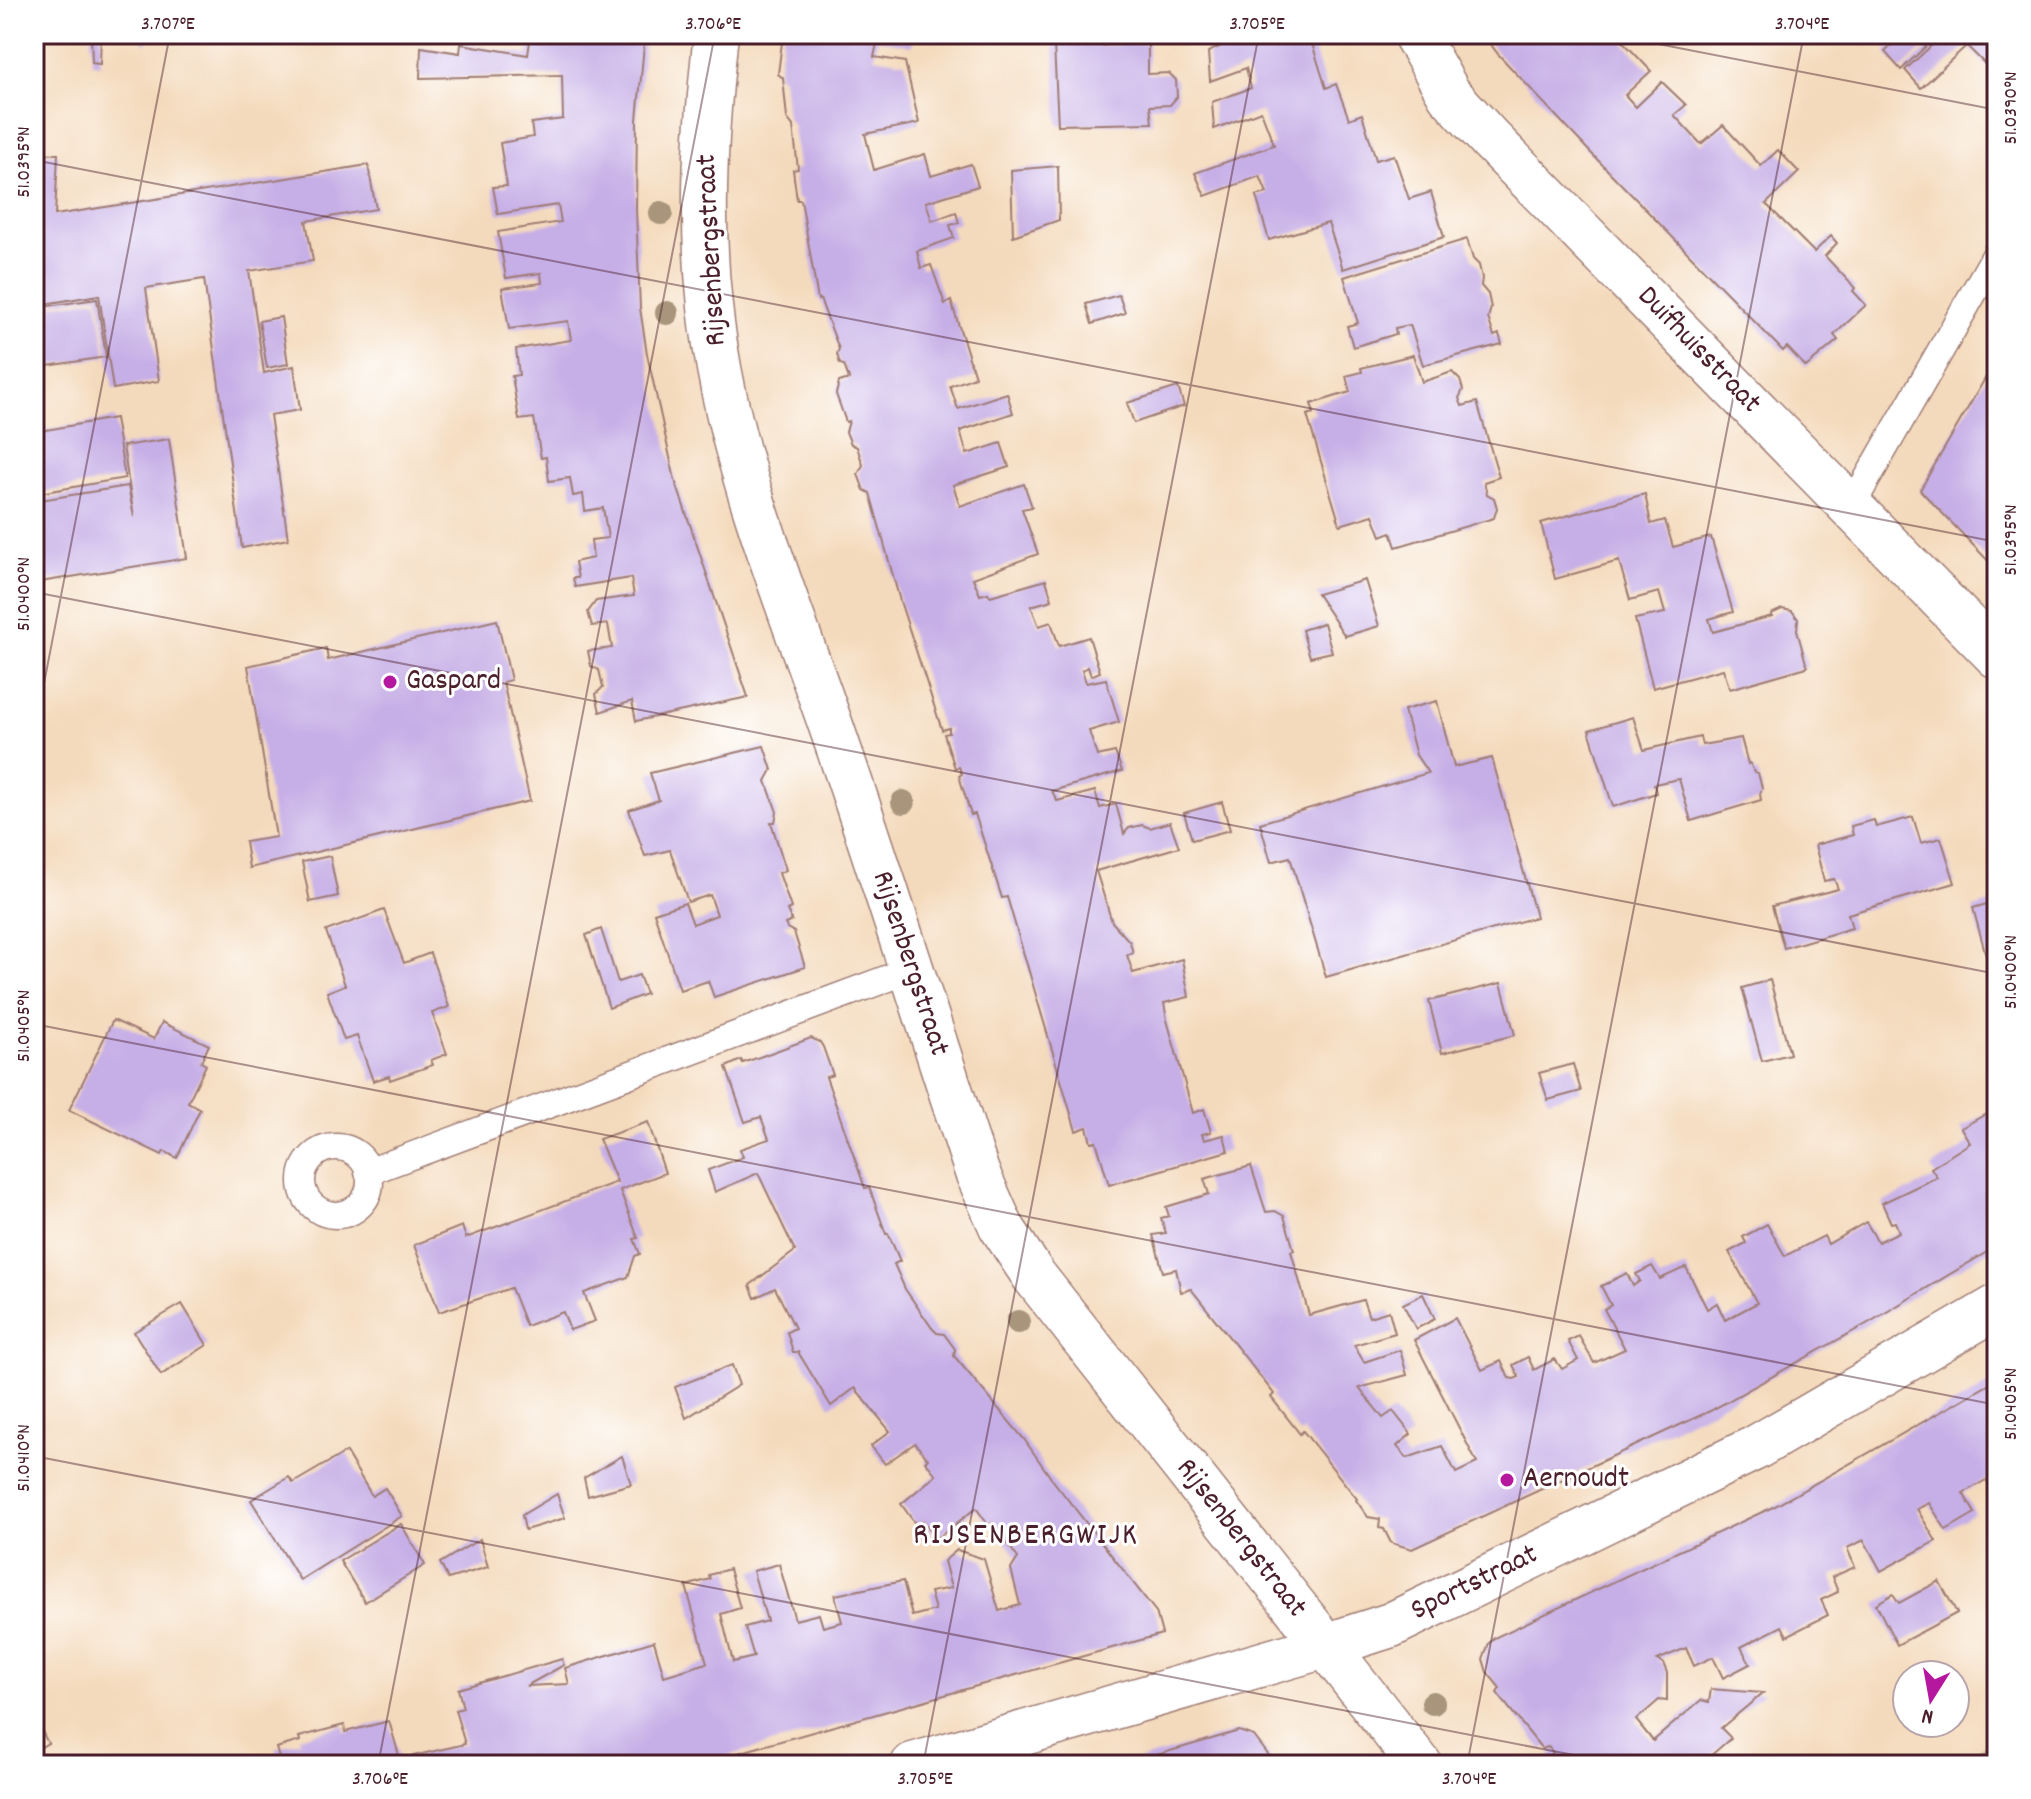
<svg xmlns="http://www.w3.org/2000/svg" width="2031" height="1799" font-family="Dekko,sans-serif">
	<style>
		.green { fill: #a3cd7a; stroke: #767652; stroke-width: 2 }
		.building { fill: #c6aee6 }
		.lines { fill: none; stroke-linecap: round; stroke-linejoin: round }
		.service-casing { stroke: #9f7c74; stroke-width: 29 }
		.minor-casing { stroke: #9f7c74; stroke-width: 47 }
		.tertiary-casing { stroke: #9f7c74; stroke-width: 47 }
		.service { stroke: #fff; stroke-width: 26 }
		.minor { stroke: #fff; stroke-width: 44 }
		.tertiary { stroke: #fff; stroke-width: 44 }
		.tree { fill: #a8957c }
		.ticks { fill: none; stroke: #4a1f2b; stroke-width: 2; stroke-opacity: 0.45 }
		.poi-dot { fill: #b5179e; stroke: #fff; stroke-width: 3 }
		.labels { text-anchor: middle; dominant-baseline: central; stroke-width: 6; stroke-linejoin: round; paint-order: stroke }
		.street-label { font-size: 30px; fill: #4a1f2b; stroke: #fff }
		.poi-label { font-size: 30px; fill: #4a1f2b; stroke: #fff; text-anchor: start }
		.neighbourhood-label { font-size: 32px; letter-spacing: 2px; fill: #4a1f2b; stroke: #fff }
		.neatline { fill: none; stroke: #4a1f2b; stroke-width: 3 }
		.ticks-label { font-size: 20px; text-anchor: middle; fill: #4a1f2b }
	</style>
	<rect width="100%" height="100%" fill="#fff"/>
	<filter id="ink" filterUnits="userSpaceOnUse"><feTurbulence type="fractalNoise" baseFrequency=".0125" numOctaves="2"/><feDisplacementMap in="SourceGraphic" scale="16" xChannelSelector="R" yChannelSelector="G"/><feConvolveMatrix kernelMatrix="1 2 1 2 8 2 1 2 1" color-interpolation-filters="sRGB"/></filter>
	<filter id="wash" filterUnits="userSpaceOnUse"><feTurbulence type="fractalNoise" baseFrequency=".006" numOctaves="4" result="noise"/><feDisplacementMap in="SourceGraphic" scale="32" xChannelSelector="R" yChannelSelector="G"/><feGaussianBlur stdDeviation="1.8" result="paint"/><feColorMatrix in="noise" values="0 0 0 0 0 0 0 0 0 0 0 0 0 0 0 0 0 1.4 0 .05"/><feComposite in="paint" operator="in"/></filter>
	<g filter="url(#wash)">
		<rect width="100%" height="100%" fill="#f4dabc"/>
		<path class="green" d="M1997,1737V1765H1960Z"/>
		<g id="blocks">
			<g class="building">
				<path d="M91,34H101L100,64L92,63Z"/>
				<path d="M144,34H154L153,38L143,44Z"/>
				<path d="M531,34H645L637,120L636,210L640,308L647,354L675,480L748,697L636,721L632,701L600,712L596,694L603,687L599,670L591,666L588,651L612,648L608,624L592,626L588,612L596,601L634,596L631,578L575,587L573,578H578L575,562L593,558L591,540L608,538L603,508L585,511L583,494L573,496L570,478L549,481L546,457L541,458L534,418L519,420L512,376L519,375L516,349L571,340L568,321L509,329L502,288L542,283L541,273L506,278L498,232L561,222L558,205L498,214L493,187L507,186L500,143L533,137L531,123L563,119L562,75L420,78L421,47L460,53L461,44L528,55Z"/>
				<path d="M783,34H917L911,46L878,39L874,57L905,62L919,123L865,134L874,170L925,154L931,176L971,164L978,186L926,202L932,221L956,212L959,223L950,225L954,238L917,251L921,268L931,265L945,304L951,301L975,377L950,386L958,409L1007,393L1013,413L960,431L967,454L1001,443L1009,467L953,485L960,506L1024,484L1032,507L1022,509L1038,554L973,578L980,595L988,593L990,596L1046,580L1052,600L1031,606L1039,626L1051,622L1059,646L1089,637L1100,672L1091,676L1088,667L1082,670L1086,683L1106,679L1119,722L1089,731L1097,756L1115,752L1122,771L1052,791L1057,801L1095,791L1100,808L1116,804L1124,834L1129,828L1142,825L1150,828L1170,822L1179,847L1096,871L1112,922L1130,942L1133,953L1127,955L1133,973L1182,959L1189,997L1164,1003L1167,1020L1193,1113L1204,1109L1211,1132L1202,1134L1204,1140L1224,1135L1228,1151L1109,1185L1096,1141L1091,1142L1087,1127L1076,1131L1007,897L1002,898L975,814L971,815L959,776L962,774L959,767L955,768L944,734L949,733V728L942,730L900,601L870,493L864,490L858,474L863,465L857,447L851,444L846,432L849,421L846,422L836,394L839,382L849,379L844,365L840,364L837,354L839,349L820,299L818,300L801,200H797L793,170L798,169L793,126L787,118L783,78L778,74Z"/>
				<path d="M1232,34H1309L1326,88L1336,84L1349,119L1362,114L1376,160L1394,155L1409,199L1431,192L1444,237L1343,269L1328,223L1269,240L1256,196L1267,193L1260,176L1205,196L1195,173L1274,145L1261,111L1214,129L1212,102L1251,88L1246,68L1210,81L1208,52L1234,40Z"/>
				<path d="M1483,34H1616L1651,71L1625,95L1636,107L1662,82L1686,105L1674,115L1701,144L1723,125L1761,166L1778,150L1799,172L1766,204L1814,252L1831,236L1837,243L1825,256L1855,288L1853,291L1866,305L1834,335L1838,340L1806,367L1787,347L1783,351L1590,152L1498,54Z"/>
				<path d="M1903,34H1939L1901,70L1885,52Z"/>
				<path d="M1944,34H1954L1965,47L1921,88L1905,70Z"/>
				<path d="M1955,34H1997V76Z"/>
				<path d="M1083,38L1091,46L1148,43V74L1169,73L1176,80L1177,97L1170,105L1150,106L1152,123L1058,125L1054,45H1064L1070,39Z"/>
				<path d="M34,153L58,154L55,215L368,165L376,209L306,221L313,261L249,271L264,373L294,366L300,410L270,415L288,539L242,548L204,279L146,288L159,381L113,389L99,295L44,304L39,273L34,274Z"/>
				<path d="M1058,166L1059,220L1013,236L1011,170Z"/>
				<path d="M1467,239L1473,259L1479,265L1482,278L1481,286L1488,294L1491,308L1488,318L1494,336L1499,334L1502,344L1423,365L1410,325L1395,328L1396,334L1353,347L1347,326L1358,323L1344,277Z"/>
				<path d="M1119,295L1125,313L1092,324L1086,304Z"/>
				<path d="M97,299L106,357L34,368V308Z"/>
				<path d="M281,317L288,364L267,368L259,321Z"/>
				<path d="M1413,355L1422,382L1452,372L1460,380L1463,390L1459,398L1462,406L1477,402L1499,477L1484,482L1487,494L1494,498L1497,508L1494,518L1396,547L1391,532L1381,536L1373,515L1340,525L1307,415L1314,413L1311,404L1350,392L1346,376L1362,372L1361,368Z"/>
				<path d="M1997,358V570L1920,490Z"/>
				<path d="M1178,387L1184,406L1134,423L1127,403Z"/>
				<path d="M115,418L125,478L34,494V432Z"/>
				<path d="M169,439L187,558L34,583V501L128,486L134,517L123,446Z"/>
				<path d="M1645,494L1651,524L1665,520L1673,547L1711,537L1733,612L1709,619L1713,632L1772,616L1771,614L1782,609L1792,611L1798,619L1797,630L1807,667L1730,689L1723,669L1653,688L1635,619L1665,613L1659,592L1630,600L1619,561L1555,579L1541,523Z"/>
				<path d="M1365,580L1379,626L1345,636L1317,594Z"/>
				<path d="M497,620L511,680L503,682L530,801L249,868L245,842L276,837L248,666L326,648L328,660Z"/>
				<path d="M1324,623L1332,652L1310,657L1302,630Z"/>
				<path d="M1437,701L1454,767L1492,758L1536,917L1326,977L1290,857L1271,862L1260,823L1428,773L1416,755L1404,710Z"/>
				<path d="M1633,717L1644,750L1700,737L1702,745L1741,738L1748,764L1750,763L1754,772L1758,773L1762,788L1760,794L1761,800L1691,821L1679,779L1654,784L1656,793L1613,807L1589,730Z"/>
				<path d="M764,746L772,770L766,781L777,812L775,822H771L786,870L779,873L791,908L787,910L792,921L785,924L787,928L794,932L805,967L714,997L708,981L680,990L654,913L685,903L693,924L717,915L710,895L688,902L670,850L645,856L629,810L659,800L650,773Z"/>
				<path d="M1222,802L1230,830L1192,840L1184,813Z"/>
				<path d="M1913,817L1921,843L1941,838L1955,883L1848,914L1852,928L1784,948L1772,906L1838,889L1834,879L1824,881L1815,845L1853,835L1851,826L1874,820L1876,827Z"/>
				<path d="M330,856L338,896L310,902L302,862Z"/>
				<path d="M1997,901V980L1993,981L1973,908Z"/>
				<path d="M384,910L404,963L430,953L449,1007L432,1013L447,1054L431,1060L433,1065L390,1080L389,1076L373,1081L357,1036L344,1040L327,992L345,985L326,931Z"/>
				<path d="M601,929L618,982L639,975L646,994L609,1008L586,935Z"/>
				<path d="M1770,980L1790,1054L1762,1061L1742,988Z"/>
				<path d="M1501,983L1515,1035L1442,1053L1429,1001Z"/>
				<path d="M113,1020L154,1039L162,1022L209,1045L201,1062L206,1065L188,1102L200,1109L177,1158L164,1151L162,1155L69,1110Z"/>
				<path d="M811,1038L820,1042L823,1047L833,1075L826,1077L865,1188L869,1187L886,1234L888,1233L900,1261L894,1264L905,1289L932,1328L937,1333L944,1334L955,1349L954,1356L1024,1439L1051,1478L1156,1612L1162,1634L695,1765H281L276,1748L300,1741L299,1737L344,1725L345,1732L389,1721L400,1759L465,1744L455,1710L463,1708L458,1689L562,1659L564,1665L526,1686L569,1684L565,1668L654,1641L664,1676L707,1663L686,1586L710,1579L709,1575L729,1569L740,1608L721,1614L733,1662L754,1657L745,1627L767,1621L753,1571L779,1564L795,1620L819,1614L823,1627L842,1622L835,1595L903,1581L912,1616L935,1610L930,1592L951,1588L944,1561L957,1550L984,1559L999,1611L1020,1605L1011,1569L1018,1558L992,1523L989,1526L976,1508L938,1538L923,1521L917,1526L901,1504L936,1475L925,1461L928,1459L915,1443L885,1464L871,1446L890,1431L855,1388L831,1406L798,1352H793L787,1332L795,1328L775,1288L755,1298L750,1285L795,1251L758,1173L715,1192L708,1170L743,1157L740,1149L769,1139L761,1117L745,1122L726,1067L741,1060L743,1063Z"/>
				<path d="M1573,1064L1581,1091L1548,1100L1539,1073Z"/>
				<path d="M1997,1108V1246L1870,1322L1710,1411L1412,1549L1391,1543L1384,1529L1379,1528L1380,1519L1368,1517L1356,1500L1357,1499L1303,1431L1300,1434L1271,1397L1274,1394L1191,1289L1181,1292L1176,1269L1163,1272L1153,1235L1166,1233L1161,1218L1169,1216L1166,1207L1209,1194L1204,1179L1251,1166L1266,1212L1275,1211L1284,1216L1294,1250L1291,1251L1309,1315L1363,1300L1369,1317L1389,1311L1395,1333L1354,1345L1364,1362L1400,1350L1407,1375L1359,1388L1383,1418L1393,1411L1411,1434L1397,1446L1407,1458L1442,1446L1456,1473L1477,1463L1414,1340L1455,1318L1482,1370L1501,1361L1509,1378L1514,1379L1519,1377L1513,1365L1528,1357L1534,1370L1555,1359L1562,1369L1578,1360L1568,1341L1579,1336L1594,1363L1625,1349L1604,1309L1611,1305L1601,1286L1627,1273L1633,1286L1640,1281L1636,1274L1652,1266L1660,1279L1686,1267L1707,1309L1717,1303L1725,1320L1757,1303L1729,1252L1746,1243L1743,1237L1767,1224L1785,1256L1824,1236L1828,1244L1866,1222L1878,1242L1899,1232L1895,1222L1891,1223L1882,1203L1937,1177L1931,1168L1970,1143L1961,1128Z"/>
				<path d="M648,1122L665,1173L620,1190L638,1238L634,1239L640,1254L635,1256L628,1277L584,1293L595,1321L570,1330L563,1312L526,1326L511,1288L439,1312L414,1245L462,1226L466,1238L617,1182L599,1139Z"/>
				<path d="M1423,1294L1435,1319L1416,1329L1403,1304Z"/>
				<path d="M182,1304L207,1345L161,1375L134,1332Z"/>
				<path d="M732,1365L739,1385L686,1418L675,1387Z"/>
				<path d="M1997,1380V1492L1995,1493L1986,1480L1963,1493L1975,1513L1946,1530L1929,1503L1917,1509L1936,1541L1881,1571L1864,1540L1847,1548L1855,1567L1832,1577L1838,1592L1821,1600L1828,1615L1787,1636L1782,1626L1741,1647L1750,1664L1723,1678L1713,1657L1694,1666L1686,1648L1657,1660L1663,1663L1667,1673V1701L1659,1700L1636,1720L1653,1741L1701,1700L1709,1702L1711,1689L1763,1693L1721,1728L1731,1738L1700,1765H1557L1549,1756L1553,1753L1550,1749L1548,1747L1542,1749L1497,1693L1500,1688L1487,1672L1483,1659L1489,1643L1494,1638L1775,1506Z"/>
				<path d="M346,1452L372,1496L385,1488L402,1516L300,1580L251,1500L289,1477L293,1483Z"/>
				<path d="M622,1456L631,1484L588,1496L584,1478Z"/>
				<path d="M557,1494L565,1518L525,1530L522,1515Z"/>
				<path d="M401,1524L425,1565L365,1602L340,1561Z"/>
				<path d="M480,1539L488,1567L448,1579L440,1563Z"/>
				<path d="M1939,1581L1957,1613L1897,1645L1876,1604L1893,1594L1899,1603Z"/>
				<path d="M34,1716L48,1743L34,1751Z"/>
				<path d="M1239,1731L1254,1736L1276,1765H1122Z"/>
			</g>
		</g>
	</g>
	<g filter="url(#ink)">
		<use href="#blocks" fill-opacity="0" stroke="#9f7c74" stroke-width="2"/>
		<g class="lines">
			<g class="service-casing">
				<g id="service">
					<path d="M1851,507L1997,252"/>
					<circle cx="336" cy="1181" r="34"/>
					<path d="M368,1172L910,970"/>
				</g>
			</g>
			<g class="minor-casing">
				<g id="minor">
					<path d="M1415,34L1449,94L1489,138L1997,656"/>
					<path d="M913,1765L1325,1646L1391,1625L1755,1448L1997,1307"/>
				</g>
			</g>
			<g class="tertiary-casing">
				<path id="tertiary" d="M716,34C706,124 700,215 710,306C725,452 784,591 832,729C883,876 928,1024 977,1172L1001,1226L1034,1276L1420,1765"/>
			</g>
			<use href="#service" class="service"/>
			<use href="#minor" class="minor"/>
			<use href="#tertiary" class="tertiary"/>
		</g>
		<g class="tree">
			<circle cx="661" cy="213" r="12"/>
			<circle cx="667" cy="313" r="12"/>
			<circle cx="903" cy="802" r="12"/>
			<circle cx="1018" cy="1322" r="12"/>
			<circle cx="1433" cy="1703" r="12"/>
		</g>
	</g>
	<path class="ticks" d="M1607,34L1997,110M34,160L1997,542M34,592L1997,974M34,735L170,34M34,1024L1997,1405M34,1456L1625,1765M378,1765L715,34M923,1765L1259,34M1467,1765L1804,34"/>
	<g class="poi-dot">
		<circle cx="390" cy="682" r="8"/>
		<circle cx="1507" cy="1480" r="8"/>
	</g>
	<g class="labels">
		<g class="street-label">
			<text transform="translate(713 250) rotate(-93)">Rijsenbergstraat</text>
			<text transform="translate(1698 351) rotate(46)">Duifhuisstraat</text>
			<text transform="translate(909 964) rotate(72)">Rijsenbergstraat</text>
			<text transform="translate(1240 1539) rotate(52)">Rijsenbergstraat</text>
			<text transform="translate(1475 1584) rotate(-26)">Sportstraat</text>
		</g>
		<g class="poi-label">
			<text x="406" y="682">Gaspard</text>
			<text x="1523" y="1480">Aernoudt</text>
		</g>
		<g class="neighbourhood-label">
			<text x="1026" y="1537">RIJSENBERGWIJK</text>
		</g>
	</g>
	<rect width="2031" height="1799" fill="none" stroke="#fff" stroke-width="88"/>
	<g transform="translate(1931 1699) rotate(191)"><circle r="38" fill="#ffffff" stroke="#b7a5aa" stroke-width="2"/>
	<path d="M0-6L14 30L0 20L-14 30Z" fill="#b5179e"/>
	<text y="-12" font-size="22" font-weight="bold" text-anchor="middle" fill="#4a1f2b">N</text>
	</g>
	<rect x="44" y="44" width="1943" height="1711" class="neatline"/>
	<g class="ticks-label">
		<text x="168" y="29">3.707°E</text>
		<text x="713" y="29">3.706°E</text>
		<text x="1257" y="29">3.705°E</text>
		<text x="1802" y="29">3.704°E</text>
		<text transform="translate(2009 108) rotate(-90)" y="7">51.0390°N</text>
		<text transform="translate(22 162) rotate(-90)" y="7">51.0395°N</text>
		<text transform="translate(2009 540) rotate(-90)" y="7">51.0395°N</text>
		<text transform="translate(22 594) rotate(-90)" y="7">51.0400°N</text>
		<text transform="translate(2009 972) rotate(-90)" y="7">51.0400°N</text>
		<text transform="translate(22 1026) rotate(-90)" y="7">51.0405°N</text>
		<text transform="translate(2009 1404) rotate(-90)" y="7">51.0405°N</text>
		<text transform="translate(22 1458) rotate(-90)" y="7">51.0410°N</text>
		<text x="380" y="1784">3.706°E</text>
		<text x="925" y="1784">3.705°E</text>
		<text x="1469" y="1784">3.704°E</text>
	</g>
</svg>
